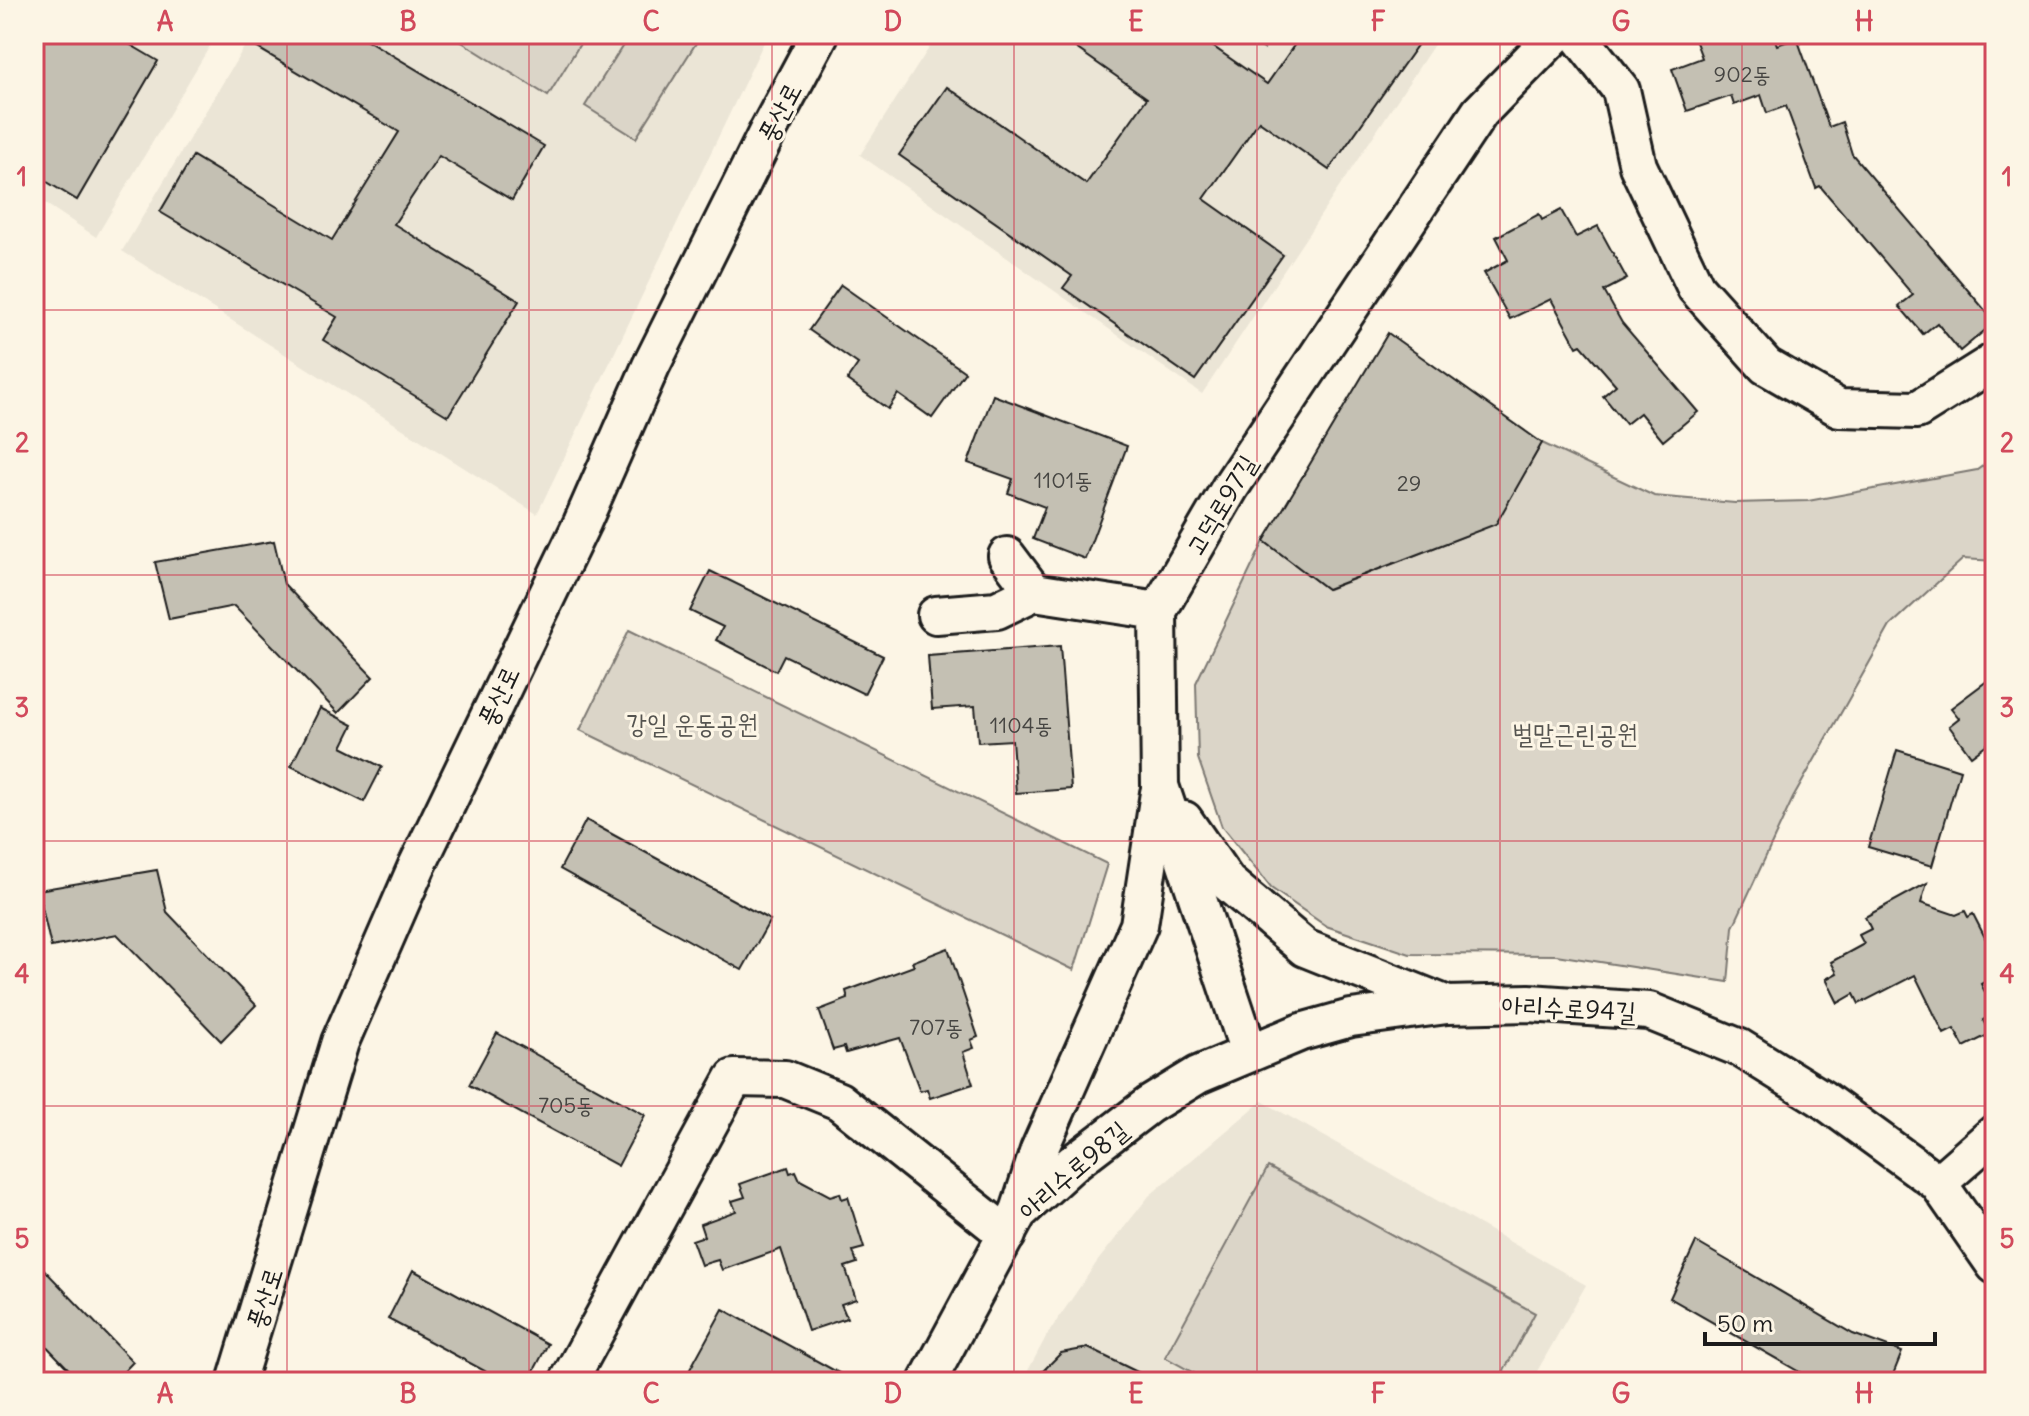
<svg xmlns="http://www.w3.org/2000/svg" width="2029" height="1416" font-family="Delius,'Poor Story',sans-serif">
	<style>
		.built { fill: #ebe5d6 }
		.green { fill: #dbd5c8; stroke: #7c7872; stroke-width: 2 }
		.building { fill: #c4c0b3; stroke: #1c1c1c; stroke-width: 2 }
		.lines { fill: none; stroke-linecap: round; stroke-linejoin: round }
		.minor-casing { stroke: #1c1c1c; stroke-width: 42 }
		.minor { stroke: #fcf5e5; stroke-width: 36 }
		.grid { fill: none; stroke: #d1495b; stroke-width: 2; stroke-opacity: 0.55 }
		.labels { text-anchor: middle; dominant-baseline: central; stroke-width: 6; stroke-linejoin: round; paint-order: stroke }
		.number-label { font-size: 22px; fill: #464542 }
		.street-label { font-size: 26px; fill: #1c1c1c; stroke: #fcf5e5 }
		.park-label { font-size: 26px; fill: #555450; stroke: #fcf5e5 }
		.neatline { fill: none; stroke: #d1495b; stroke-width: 3 }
		.grid-label { font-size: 26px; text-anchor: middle; font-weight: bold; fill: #d1495b }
	</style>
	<rect width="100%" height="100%" fill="#fcf5e5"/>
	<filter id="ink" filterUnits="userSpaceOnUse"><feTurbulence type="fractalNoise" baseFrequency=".0125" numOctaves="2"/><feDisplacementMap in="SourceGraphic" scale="16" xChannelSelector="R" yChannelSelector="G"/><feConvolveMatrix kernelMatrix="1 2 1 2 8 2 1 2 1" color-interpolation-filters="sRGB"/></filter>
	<g filter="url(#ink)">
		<g class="built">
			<path d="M34,34H217L96,237L34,196Z"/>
			<path d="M252,34H761L766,38L537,514L122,251Z"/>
			<path d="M938,34H1441L1202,394L860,155Z"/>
			<path d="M1262,1101L1586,1285L1531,1382H1022L1047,1335L1097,1262L1149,1196Z"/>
		</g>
		<g class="green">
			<path d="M449,34H586L548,96Z"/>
			<path d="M630,34H681L696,43L636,138L585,106Z"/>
			<path d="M1241,34H1274L1264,49Z"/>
			<path d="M1542,443L1654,496L1735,503L1808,501L1977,470L1995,457V561L1963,559L1890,626L1793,798L1733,927L1728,982L1556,955L1410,954L1326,926L1271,888L1222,827L1198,758L1196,683L1264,541L1328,589L1495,524Z"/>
			<path d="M629,630L1107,864L1074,970L580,730Z"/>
			<path d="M1268,1167L1535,1313L1498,1382H1210L1165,1357Z"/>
		</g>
		<g class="building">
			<path d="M34,34H112L158,61L77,200L34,174Z"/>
			<path d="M234,34H357L544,146L512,200L439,156L394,224L519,301L448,416L323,340L337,317L160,212L193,156L332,240L399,132Z"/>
			<path d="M1056,34H1195L1267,84L1302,34H1425L1329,170L1259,121L1204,199L1283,255L1195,380L1063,288L1072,276L899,155L947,87L1086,184L1147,98Z"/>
			<path d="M1693,34H1773L1777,45L1797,38L1829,127L1842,122L1852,154L1995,322L1960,351L1937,323L1923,334L1899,306L1913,295L1820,186L1816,188L1786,106L1767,113L1761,95L1734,105L1731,96L1687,111L1672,69L1702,58Z"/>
			<path d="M1561,210L1576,237L1598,226L1627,279L1604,291L1622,323L1698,412L1663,441L1640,413L1626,424L1603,396L1616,385L1581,345L1577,347L1551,299L1510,319L1484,273L1508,260L1496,237L1539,214L1542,220Z"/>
			<path d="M841,285L965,372L932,418L898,394L888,409L847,380L858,364L809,330Z"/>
			<path d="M1388,333L1542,443L1496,524L1327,589L1264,541Z"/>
			<path d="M993,395L1127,446L1085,559L1033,539L1045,507L1008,493L1013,479L968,463Z"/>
			<path d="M274,541L284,584L373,677L338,713L234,606L169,619L155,562Z"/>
			<path d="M710,571L883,656L864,694L784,655L776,671L716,640L723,627L690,611Z"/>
			<path d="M1060,646L1071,789L1016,793L1012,740L978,742L975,706L932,709L928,656Z"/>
			<path d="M1995,675V738L1971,756L1949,726L1959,718L1951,708Z"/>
			<path d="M320,708L353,725L342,747L382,767L364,802L291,766Z"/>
			<path d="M1897,750L1960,770L1932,866L1868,847Z"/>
			<path d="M586,820L770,920L742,970L560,869Z"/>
			<path d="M157,870L167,912L256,1005L221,1041L117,934L51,947L38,890Z"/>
			<path d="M1927,883L1921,903L1956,915L1965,911L1968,917L1973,914L1995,957V962L1987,966L1992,978L1981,984L1995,1012L1983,1020L1990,1034L1964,1047L1954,1029L1944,1034L1915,975L1859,1004L1854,994L1838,1003L1826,979L1837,973L1831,962L1864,944L1859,935L1871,929L1865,917Z"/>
			<path d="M948,948L978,1037L971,1040L974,1048L963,1052L973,1084L930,1098L927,1089L920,1091L900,1038L846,1053L844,1047L833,1050L819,1010L848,999L846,991L914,966L912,962Z"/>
			<path d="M497,1033L645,1115L618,1166L469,1085Z"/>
			<path d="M788,1167L790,1173L796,1171L800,1180L830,1196L840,1193L842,1199L848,1197L864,1248L853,1251L857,1263L845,1267L856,1299L841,1304L847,1318L808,1331L781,1249L722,1270L718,1260L701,1265L692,1240L704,1236L700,1224L736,1211L732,1201L745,1197L740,1184Z"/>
			<path d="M1696,1242L1853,1334L1902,1352L1890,1382H1817L1670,1298Z"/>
			<path d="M34,1259L133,1362L114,1382H81L34,1333Z"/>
			<path d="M413,1270L548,1344L528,1382H505L388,1319Z"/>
			<path d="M723,1309L855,1382H709L689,1371Z"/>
			<path d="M1088,1348L1158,1382H1032L1061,1353Z"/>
		</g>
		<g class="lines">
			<g class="minor-casing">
				<g id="minor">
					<path d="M1577,34L1621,90L1638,166L1696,288L1766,366L1839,408L1917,410L1995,361"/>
					<path d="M1007,556L1034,592"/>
					<path d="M936,615L997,610L1034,592L1158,611"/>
					<path d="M1184,820L1227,882L1305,948L1445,1004"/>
					<path d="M1249,1052L1160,786L1158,611L1231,486L1480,112L1556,34"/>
					<path d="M1938,1183L1995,1133"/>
					<path d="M1020,1208L1039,1150L1139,925L1159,793"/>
					<path d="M236,1382L340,1042L416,868L582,523L651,366L768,131L820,34"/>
					<path d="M568,1382L734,1078L785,1079L839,1101L1007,1235"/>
					<path d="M927,1382L1018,1213L1073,1163L1149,1105L1198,1075L1301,1032L1351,1018L1447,1005L1529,1003L1649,1011L1740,1048L1821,1098L1938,1183L1995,1265"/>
				</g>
			</g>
			<use href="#minor" class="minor"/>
		</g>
	</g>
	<path class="grid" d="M287,34V1382M529,34V1382M772,34V1382M1014,34V1382M1257,34V1382M1500,34V1382M1742,34V1382M34,310H1995M34,575H1995M34,841H1995M34,1106H1995"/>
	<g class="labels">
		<g class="number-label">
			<text x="1742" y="74">902동</text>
			<text x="1063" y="480">1101동</text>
			<text x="1409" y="483">29</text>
			<text x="1021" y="725">1104동</text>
			<text x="936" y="1027">707동</text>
			<text x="566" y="1105">705동</text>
		</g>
		<g class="street-label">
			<text transform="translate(779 112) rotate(-62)">풍산로</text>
			<text transform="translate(1221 505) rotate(-59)">고덕로97길</text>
			<text transform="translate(498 696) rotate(-65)">풍산로</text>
			<text transform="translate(1569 1008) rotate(3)">아리수로94길</text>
			<text transform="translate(1073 1170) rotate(-41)">아리수로98길</text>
			<text transform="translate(264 1298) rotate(-72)">풍산로</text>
		</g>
		<g class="park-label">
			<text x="692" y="723">강일 운동공원</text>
			<text x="1575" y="733">벌말근린공원</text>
		</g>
	</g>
	<rect width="2029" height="1416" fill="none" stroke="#fcf5e5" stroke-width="88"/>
	<path d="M1705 1332v12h230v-12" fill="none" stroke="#1c1c1c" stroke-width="4"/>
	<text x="1717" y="1332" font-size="24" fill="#1c1c1c" stroke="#fcf5e5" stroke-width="6" paint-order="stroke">50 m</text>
	<rect x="44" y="44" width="1941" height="1328" class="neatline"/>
	<g class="grid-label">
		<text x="165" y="31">A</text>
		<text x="408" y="31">B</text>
		<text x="651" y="31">C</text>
		<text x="893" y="31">D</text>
		<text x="1136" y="31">E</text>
		<text x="1378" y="31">F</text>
		<text x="1621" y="31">G</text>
		<text x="1864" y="31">H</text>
		<text x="22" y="186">1</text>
		<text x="2007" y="186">1</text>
		<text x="22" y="452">2</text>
		<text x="2007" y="452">2</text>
		<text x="22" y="717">3</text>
		<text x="2007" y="717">3</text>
		<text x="22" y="983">4</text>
		<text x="2007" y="983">4</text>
		<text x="22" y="1248">5</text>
		<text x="2007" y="1248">5</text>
		<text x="165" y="1403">A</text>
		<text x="408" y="1403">B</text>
		<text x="651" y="1403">C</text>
		<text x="893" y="1403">D</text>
		<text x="1136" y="1403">E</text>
		<text x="1378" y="1403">F</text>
		<text x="1621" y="1403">G</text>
		<text x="1864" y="1403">H</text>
	</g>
</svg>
